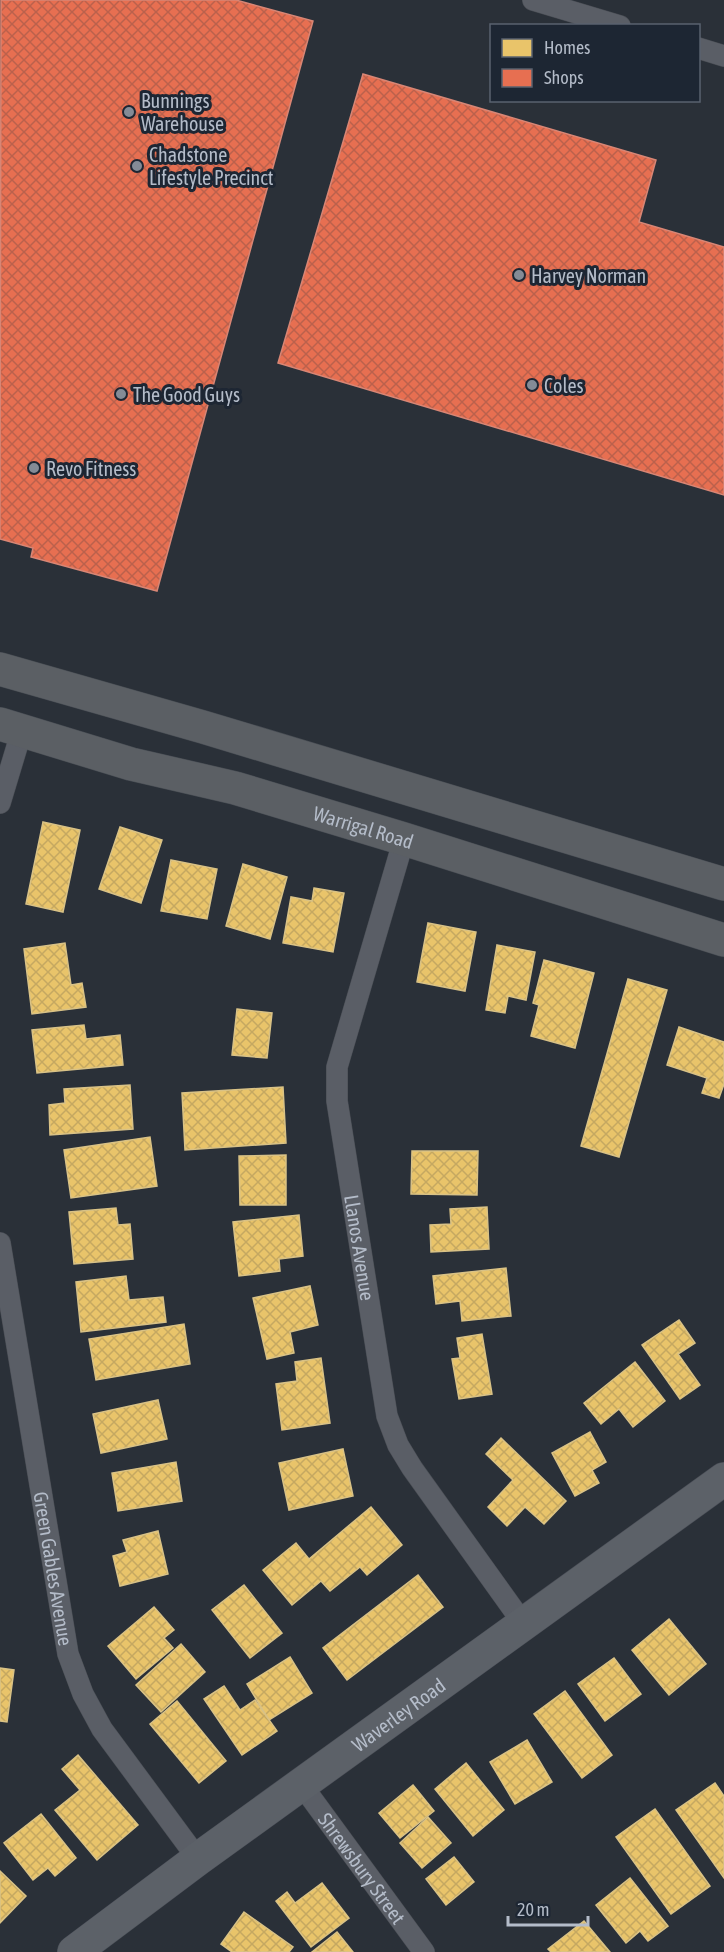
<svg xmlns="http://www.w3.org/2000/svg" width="724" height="1952" font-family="'Asap Condensed',sans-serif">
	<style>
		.homes { fill: url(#homes-cross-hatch); stroke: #d9c286; stroke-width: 1.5 }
		.shops { fill: url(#shops-cross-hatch); stroke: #d88675; stroke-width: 1.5 }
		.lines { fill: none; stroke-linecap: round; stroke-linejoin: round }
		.minor-casing { stroke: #484c53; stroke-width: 22 }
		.primary-casing { stroke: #484c55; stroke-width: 34 }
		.trunk-casing { stroke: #474c53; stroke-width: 34 }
		.minor { stroke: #5a5e66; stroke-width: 21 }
		.primary { stroke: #5c6168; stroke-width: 33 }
		.trunk { stroke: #5b5f64; stroke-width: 33 }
		.poi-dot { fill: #848b96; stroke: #1d2633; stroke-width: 2 }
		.labels { text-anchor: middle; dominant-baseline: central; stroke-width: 6; stroke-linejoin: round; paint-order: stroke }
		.poi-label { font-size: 20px; fill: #b4bcc9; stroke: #1d2633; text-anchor: start }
		.street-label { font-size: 20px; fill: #b4bcc9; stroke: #1d2633 }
	</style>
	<defs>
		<pattern id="homes-cross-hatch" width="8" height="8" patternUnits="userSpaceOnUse" patternTransform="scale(1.5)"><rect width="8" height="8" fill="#e9c46a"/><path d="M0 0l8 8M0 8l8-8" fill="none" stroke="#c5a861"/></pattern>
		<pattern id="shops-cross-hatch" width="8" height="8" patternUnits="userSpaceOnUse" patternTransform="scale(1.5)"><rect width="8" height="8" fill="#e76f51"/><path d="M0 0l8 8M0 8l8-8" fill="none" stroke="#bb614c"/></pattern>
	</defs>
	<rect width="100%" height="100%" fill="#2a3038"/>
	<g class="homes">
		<path d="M43,822L80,830L63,912L26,904Z"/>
		<path d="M120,827L162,840L141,903L99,889Z"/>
		<path d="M171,860L217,869L207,919L161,911Z"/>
		<path d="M243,864L287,877L270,939L226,926Z"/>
		<path d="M314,888L344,893L333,952L283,943L291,897L312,901Z"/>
		<path d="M428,923L476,932L465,991L417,982Z"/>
		<path d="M65,943L71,985L82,983L86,1007L32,1014L24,949Z"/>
		<path d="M497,945L535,952L526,1000L508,996L505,1013L486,1010Z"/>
		<path d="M544,960L594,973L575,1048L531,1036L539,1005L533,1003Z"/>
		<path d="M628,979L667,990L619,1157L581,1146Z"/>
		<path d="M237,1009L272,1013L267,1058L232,1055Z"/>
		<path d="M84,1025L86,1039L120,1035L123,1065L37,1073L32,1030Z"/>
		<path d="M679,1027L724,1042V1084L719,1098L702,1093L707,1078L667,1065Z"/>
		<path d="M130,1085L133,1129L50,1135L49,1105L65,1103L64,1089Z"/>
		<path d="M283,1087L286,1143L185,1150L182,1093Z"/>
		<path d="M150,1137L157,1186L71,1198L64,1150Z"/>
		<path d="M412,1151H478L477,1195L411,1194Z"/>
		<path d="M286,1155V1205H240L239,1156Z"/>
		<path d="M487,1207L489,1249L431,1252L430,1225L451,1224L450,1209Z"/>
		<path d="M116,1208L118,1225L130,1224L133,1259L74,1264L69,1212Z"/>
		<path d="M299,1215L303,1256L279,1259L280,1271L239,1276L233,1222Z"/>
		<path d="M506,1268L511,1316L462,1321L460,1301L436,1304L433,1276Z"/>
		<path d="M126,1276L129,1300L163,1297L166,1322L81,1332L76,1282Z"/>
		<path d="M310,1286L318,1325L290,1332L294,1353L267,1359L253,1298Z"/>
		<path d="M679,1320L695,1343L678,1354L700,1385L680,1399L642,1345Z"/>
		<path d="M184,1324L190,1364L96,1380L89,1339Z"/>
		<path d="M482,1334L492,1394L459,1399L452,1359L460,1358L457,1338Z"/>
		<path d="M321,1358L330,1423L282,1430L276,1384L297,1381L295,1362Z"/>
		<path d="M635,1362L665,1401L633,1427L619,1409L601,1424L584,1403Z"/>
		<path d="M158,1400L167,1439L101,1453L93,1414Z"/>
		<path d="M590,1432L606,1462L592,1470L599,1483L575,1496L552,1453Z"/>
		<path d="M501,1438L566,1501L544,1524L525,1507L507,1526L488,1507L513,1480L486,1454Z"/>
		<path d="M343,1449L353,1496L289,1510L279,1463Z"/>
		<path d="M176,1462L182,1501L118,1511L112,1473Z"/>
		<path d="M371,1507L402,1545L367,1575L360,1567L330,1591L321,1581L292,1605L263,1570L296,1543L309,1559Z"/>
		<path d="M158,1531L168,1574L120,1586L113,1556L127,1552L123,1540Z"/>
		<path d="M418,1575L443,1607L347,1680L323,1648Z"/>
		<path d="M244,1585L282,1633L250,1658L212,1610Z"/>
		<path d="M154,1607L174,1630L164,1638L173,1648L136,1679L108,1646Z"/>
		<path d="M669,1619L706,1664L669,1695L632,1650Z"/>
		<path d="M181,1644L205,1672L161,1712L136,1685Z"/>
		<path d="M290,1657L312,1693L269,1720L247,1684Z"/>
		<path d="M614,1658L641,1694L605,1721L578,1684Z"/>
		<path d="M0,1668L14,1670L7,1722L0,1721Z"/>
		<path d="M224,1686L240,1710L255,1700L277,1731L242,1755L204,1699Z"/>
		<path d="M565,1691L612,1755L582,1778L534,1714Z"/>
		<path d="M177,1701L226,1761L199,1783L150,1724Z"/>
		<path d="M527,1740L552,1782L515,1804L490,1762Z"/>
		<path d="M78,1755L138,1825L97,1860L55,1810L80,1790L62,1769Z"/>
		<path d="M466,1763L504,1810L473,1836L435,1789Z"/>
		<path d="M715,1783L724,1796V1878L676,1810Z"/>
		<path d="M413,1785L434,1811L400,1838L379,1813Z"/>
		<path d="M655,1809L710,1886L671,1914L616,1837Z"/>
		<path d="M41,1814L76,1858L55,1876L48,1868L33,1880L4,1843Z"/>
		<path d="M428,1817L451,1843L422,1868L400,1843Z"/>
		<path d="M454,1857L474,1882L446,1905L426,1879Z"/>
		<path d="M0,1871L26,1896L0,1923Z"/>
		<path d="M630,1878L668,1926L648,1941L640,1931L626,1943L596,1905Z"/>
		<path d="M322,1883L349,1918L311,1947L276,1901L287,1892L295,1903Z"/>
		<path d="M244,1912L293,1947L289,1952H232L221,1944Z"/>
		<path d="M584,1921L610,1952H551L548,1949Z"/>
		<path d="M337,1932L353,1952H312Z"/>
	</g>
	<g class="shops">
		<path d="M1,0H236L313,21L157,591L31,557L33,548L0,539Z"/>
		<path d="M363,74L656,160L639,222L724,247V495L278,363Z"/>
	</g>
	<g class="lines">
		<g class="minor-casing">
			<g id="minor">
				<path d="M533,0L620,26"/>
				<path d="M698,48L724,56"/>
				<path d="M0,803L22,730"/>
				<path id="s1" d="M404,839L337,1067V1101L387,1416L398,1445L412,1468L523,1623"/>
				<path id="s2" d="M0,1243L68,1654L83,1694L102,1729L198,1859"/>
				<path id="s3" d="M301,1784L424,1952"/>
			</g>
		</g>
		<g class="primary-casing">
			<g id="primary">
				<path id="s4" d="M74,1952L198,1859L724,1479"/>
			</g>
		</g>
		<g class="trunk-casing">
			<g id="trunk">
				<path d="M0,669L203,727L724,884"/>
				<path id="s5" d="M0,724L131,764L235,788L404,839L724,940"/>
			</g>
		</g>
		<use href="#minor" class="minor"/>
		<use href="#primary" class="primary"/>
		<use href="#trunk" class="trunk"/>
	</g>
	<g class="poi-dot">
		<circle cx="129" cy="112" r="6"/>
		<circle cx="137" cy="166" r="6"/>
		<circle cx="519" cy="275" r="6"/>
		<circle cx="532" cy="385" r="6"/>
		<circle cx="121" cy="394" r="6"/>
		<circle cx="34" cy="468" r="6"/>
	</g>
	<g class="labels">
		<g class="poi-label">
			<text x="141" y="100">Bunnings<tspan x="141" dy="23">Warehouse</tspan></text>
			<text x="149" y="154">Chadstone<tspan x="149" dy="23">Lifestyle Precinct</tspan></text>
			<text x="531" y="275">Harvey Norman</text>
			<text x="544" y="385">Coles</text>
			<text x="133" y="394">The Good Guys</text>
			<text x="46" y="468">Revo Fitness</text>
		</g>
		<g class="street-label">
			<text stroke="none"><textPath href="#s5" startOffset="378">Warrigal Road</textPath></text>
			<text stroke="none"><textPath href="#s1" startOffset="420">Llanos Avenue</textPath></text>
			<text stroke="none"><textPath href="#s2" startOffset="330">Green Gables Avenue</textPath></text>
			<text stroke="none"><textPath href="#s4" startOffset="402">Waverley Road</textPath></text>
			<text stroke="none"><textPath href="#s3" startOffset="104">Shrewsbury Street</textPath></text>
		</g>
	</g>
	<rect x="490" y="24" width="210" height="78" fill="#1d2633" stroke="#59626f" stroke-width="1.5"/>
	<rect x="502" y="39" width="30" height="18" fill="#e9c46a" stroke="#59626f" stroke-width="1.5"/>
	<text x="544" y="54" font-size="18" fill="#b4bcc9">Homes</text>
	<rect x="502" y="69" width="30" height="18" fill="#e76f51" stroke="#59626f" stroke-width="1.5"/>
	<text x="544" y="84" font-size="18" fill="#b4bcc9">Shops</text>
	<path d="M508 1916v9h80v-9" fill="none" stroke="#b4bcc9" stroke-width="3"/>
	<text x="517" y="1916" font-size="18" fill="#b4bcc9" stroke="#1d2633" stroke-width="4.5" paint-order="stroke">20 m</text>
</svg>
